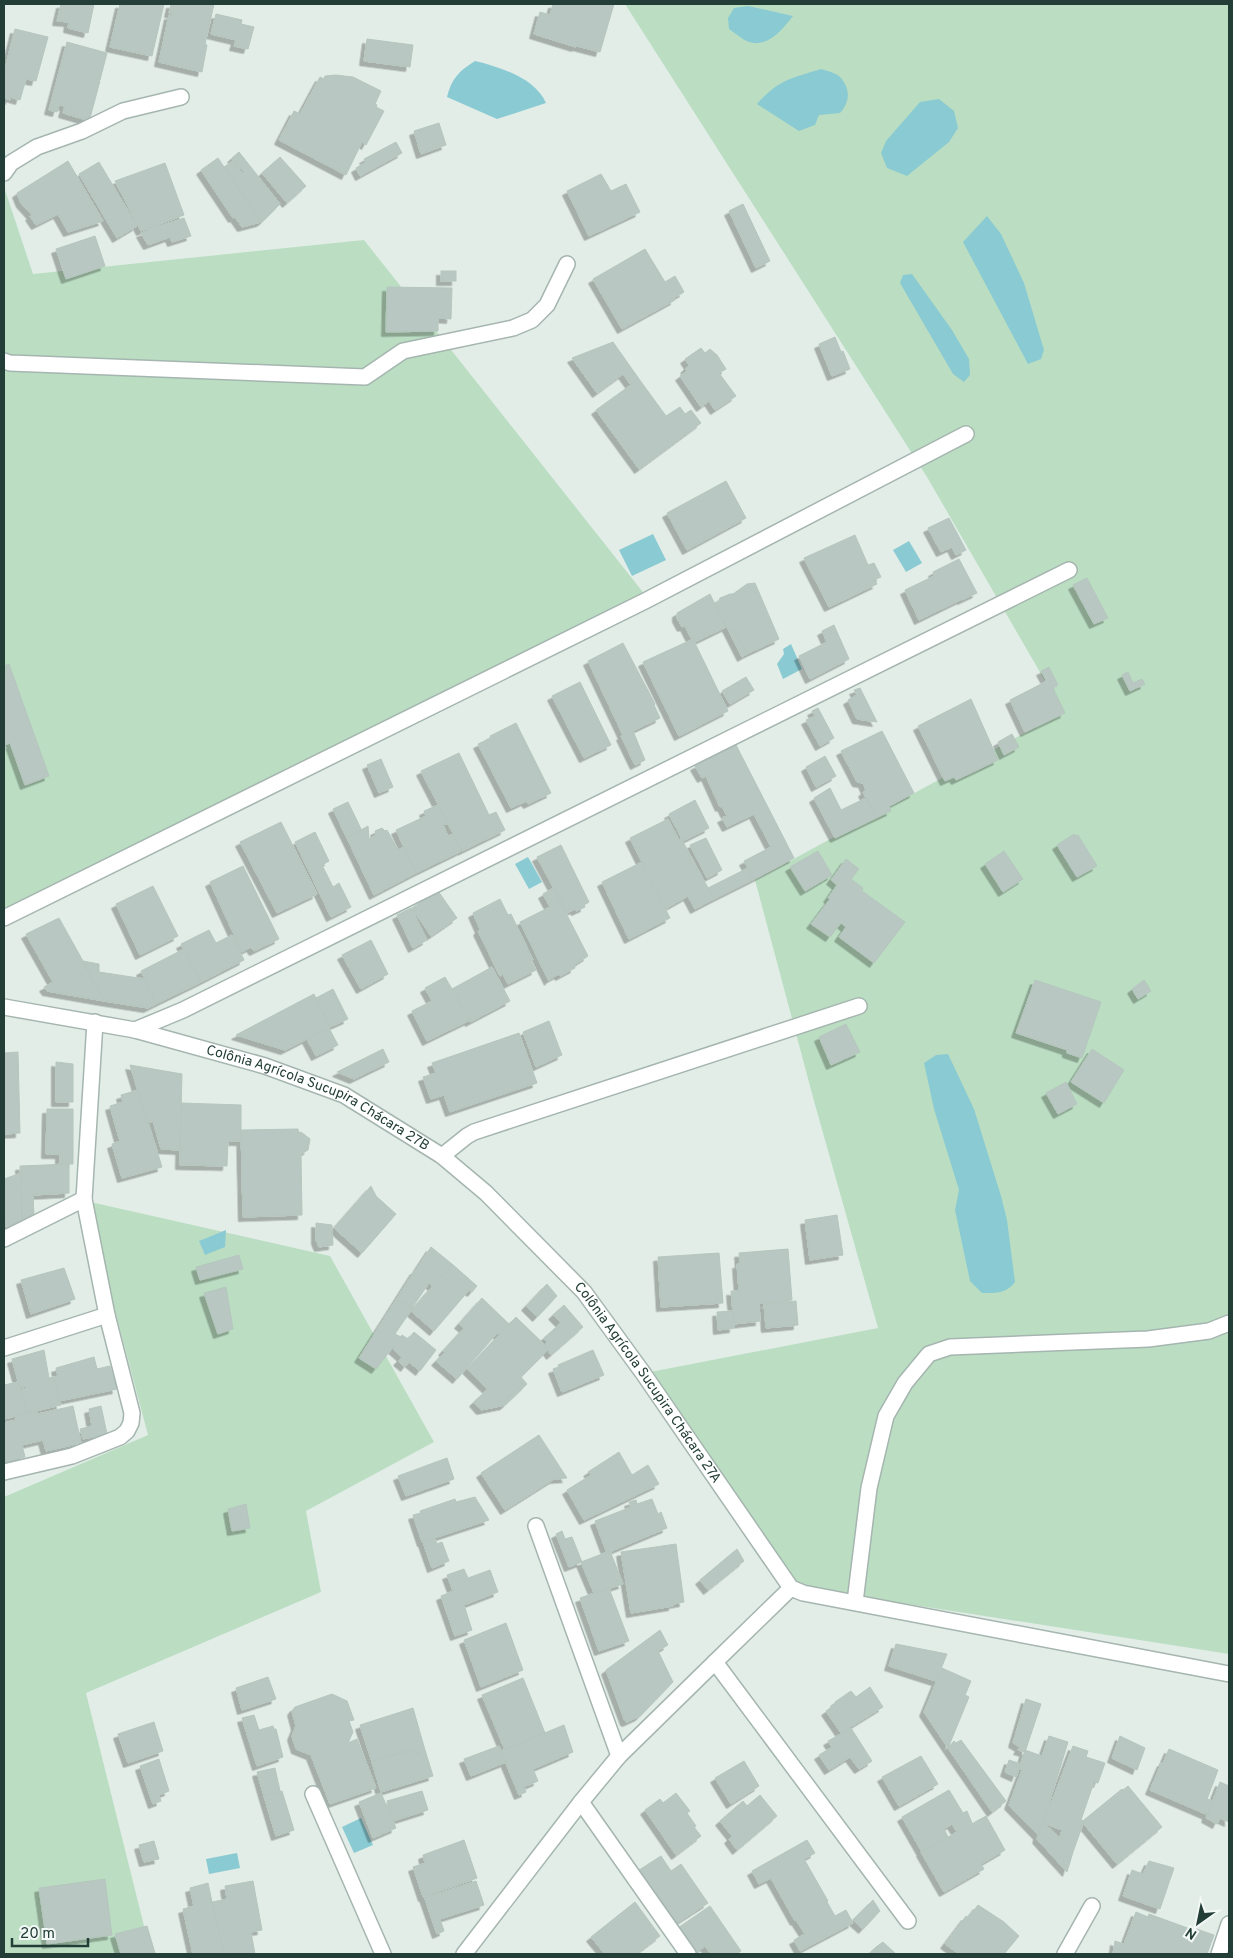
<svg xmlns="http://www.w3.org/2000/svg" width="1233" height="1958" font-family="Overpass,sans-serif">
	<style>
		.green { fill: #bbdec3 }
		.water { fill: #8acad2 }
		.building { fill: #b8c7c1; stroke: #b5c6be; filter: url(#shadow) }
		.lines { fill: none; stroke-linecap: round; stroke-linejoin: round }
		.minor-casing { stroke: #a5b5af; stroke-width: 18 }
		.minor { stroke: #fff; stroke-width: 15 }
		.labels { text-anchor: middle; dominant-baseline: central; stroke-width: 4; stroke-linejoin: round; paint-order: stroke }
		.street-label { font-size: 14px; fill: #223e36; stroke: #f3f9f6 }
	</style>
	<defs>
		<filter id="shadow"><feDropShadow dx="-4.5" dy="4.5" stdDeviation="0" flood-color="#0004"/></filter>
	</defs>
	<rect width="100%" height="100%" fill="#e2ede8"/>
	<g class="green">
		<path d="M625,4H1229V1654L792,1586L645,1373L878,1328L814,1101L755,880L1063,712L927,477Z"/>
		<path d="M4,187L33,274L364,240L646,596L4,917Z"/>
		<path d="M86,1201L330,1256L434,1442L306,1511L321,1592L86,1693L151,1954H4V1497L148,1435Z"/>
	</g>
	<g class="water">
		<path d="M748,6L793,16C783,29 768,48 749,42C743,40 735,33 729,29L728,18L734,8Z"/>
		<path d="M475,61C500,67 535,78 546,103L497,119L447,97C451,79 460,70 475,61Z"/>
		<path d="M821,69C827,71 836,73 840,77C851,89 850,102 840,113L819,115L815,125L799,131L757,104C778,80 792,78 821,69Z"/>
		<path d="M939,99L954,111L958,128L949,142L907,176L887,168L881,153L886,141L920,102Z"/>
		<path d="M987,216L1001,234L1024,283L1044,350L1041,359L1028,364L963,242Z"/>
		<path d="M912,274L952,330L969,359L970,375L964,382L953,374L900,283L903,275Z"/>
		<path d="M653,534L666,560L632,576L619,550Z"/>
		<path d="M909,541L922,563L906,572L893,550Z"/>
		<path d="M791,644L802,669L783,679L777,664L784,654L783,649Z"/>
		<path d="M528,857L542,882L529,889L515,864Z"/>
		<path d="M948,1054L974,1109L1001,1196L1007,1220L1015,1282C1006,1294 996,1293 982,1293L970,1281L955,1210L959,1190L934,1109L924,1063L936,1055Z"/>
		<path d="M226,1230L225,1247L205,1255L199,1241Z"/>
		<path d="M361,1818L373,1845L354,1853L342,1827Z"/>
		<path d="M237,1853L240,1868L209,1874L206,1859Z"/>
	</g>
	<g class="building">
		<path d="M61,4H94L88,33L68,28L69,22L57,21Z"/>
		<path d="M120,4H164L152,56L110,47Z"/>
		<path d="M171,4H214L205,44L207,45L202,72L159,62L169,15L171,16L172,13H169Z"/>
		<path d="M553,4H614L600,52L577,46L576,47L534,34L540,12L550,15Z"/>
		<path d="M216,14L242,20L241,24L254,27L248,49L234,46L236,40L211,34Z"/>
		<path d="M15,29L48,37L36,81L26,79L20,100L10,97V100L4,98V73Z"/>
		<path d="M367,39L413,45L410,67L364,61Z"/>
		<path d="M67,42L107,53L100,80L95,78L100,81L90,118L87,120L63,113L65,106L59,105L57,112L49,110Z"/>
		<path d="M336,75L353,77L381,91L375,104L377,105L376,107L384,111L366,145L362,142L346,175L279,140L294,111L300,114L320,77L324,79L325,76Z"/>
		<path d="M439,123L446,145L421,154L414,131Z"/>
		<path d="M396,142L402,153L360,176L356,168L366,162L364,159Z"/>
		<path d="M239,152L280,204L264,220L261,222L224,167L233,161L242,173L244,172L232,158Z"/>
		<path d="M280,157L306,186L287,203L262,173Z"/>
		<path d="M218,158L224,167L261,222L242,227L235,217L233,218L201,170Z"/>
		<path d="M68,161L103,221L68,232L58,214L36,225L30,216L32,215L21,203L17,193Z"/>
		<path d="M99,162L137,226L117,238L79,174Z"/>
		<path d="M165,163L184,215L141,231L115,181Z"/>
		<path d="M601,174L611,191L626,184L640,212L589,236L567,191Z"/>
		<path d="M743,204L770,261L756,268L729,211Z"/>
		<path d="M184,218L191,236L172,242L170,237L148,245L141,233L147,231L146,229L160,224V226Z"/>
		<path d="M95,236L105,266L66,279L56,249Z"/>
		<path d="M645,249L665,282L675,276L684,292L674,298L675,300L622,329L593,279Z"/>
		<rect x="441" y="271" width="15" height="10"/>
		<path d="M387,287L452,288L451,319L438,318V331L386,332Z"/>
		<path d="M835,337L841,352L843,351L850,369L832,376L819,344Z"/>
		<path d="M613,342L639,379L631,385L623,374L597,393L572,358Z"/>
		<path d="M701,348L705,353L710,349L717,355L726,369L719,373L736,396L715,410L709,401L701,407L680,376L687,371L685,369L689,365L685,359Z"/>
		<path d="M639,379L666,416L680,407L685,414L691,410L701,423L639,469L596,410Z"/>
		<path d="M726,481L746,518L687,550L667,513Z"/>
		<path d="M949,518L966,550L956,555L952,547L941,552L928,528Z"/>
		<path d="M855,535L868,565L874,563L881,577L874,580L877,584L829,607L804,558Z"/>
		<path d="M959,559L977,593L962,600V599L919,620L905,590L934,576L933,572Z"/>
		<path d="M1087,578L1108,618L1094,624L1073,585Z"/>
		<path d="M755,583L779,639L747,654L733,629L729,631L714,604L719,601L720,598L730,594H733L747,584Z"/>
		<path d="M710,594L726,627L695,642L693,637L691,638L685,626L682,627L677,618V613Z"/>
		<path d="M834,625L849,659L810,679L799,656L827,642L822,631Z"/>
		<path d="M733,629L747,654L742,657L729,631Z"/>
		<path d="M693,639L728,711L679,736L643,662Z"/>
		<path d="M623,643L655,704L654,705L660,718L633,731L645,760L635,765L621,736L623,735L588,661Z"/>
		<path d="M9,664L49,776L25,785L10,743L5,745L6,749L4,750V666Z"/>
		<path d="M1049,667L1058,685L1053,688L1065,713L1025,732L1010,700L1043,683L1046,680L1041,671Z"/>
		<path d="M1128,672L1133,683L1142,679L1145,684L1130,691L1122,675Z"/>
		<path d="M746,677L754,690L730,704L722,691Z"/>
		<path d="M580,682L611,745L584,758L552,696Z"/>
		<path d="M860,688L877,722L857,719L848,700L857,695L854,690Z"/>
		<path d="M971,699L998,760L956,780L954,777L945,781L918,726Z"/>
		<path d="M818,708L834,738L820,746L806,720L815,716L812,711Z"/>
		<path d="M516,723L551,793L528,804L526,801L511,808L478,744L491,738L490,736Z"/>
		<path d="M882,731L914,793L889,806L891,811L876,818L863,792L866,790L863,783L857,782L841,751Z"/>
		<path d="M1012,734L1019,747L1004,755L998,742Z"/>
		<path d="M736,745L794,858L754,879L744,861L771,847L754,814L727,827L722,818L727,816L722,806L720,807L706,776L702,778L695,766Z"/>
		<path d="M459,753L489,815L496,812L505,830L462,851L421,771Z"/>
		<path d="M825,756L836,776L816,787L806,767Z"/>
		<path d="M381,759L393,787L379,793L367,765Z"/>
		<path d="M830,788L841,810L866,798L876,818L835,838L814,798Z"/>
		<path d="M695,800L709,828L683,841L669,814Z"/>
		<path d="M348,802L362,831L347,838L333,809Z"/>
		<path d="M438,805L448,823L443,825L448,836L453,834L461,851L416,873L396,830L426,816L424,811Z"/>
		<path d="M668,819L679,840L681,838L714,899L695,909L688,896L665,909L630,838Z"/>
		<path d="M281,822L317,894L277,913L240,842Z"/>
		<path d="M368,826L369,839L376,835L375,831L382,828L385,831L387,830L398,850L404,847L416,873L374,895L347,838Z"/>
		<path d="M315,832L329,861L322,865L333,887L339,883L351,907L331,917L295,842Z"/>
		<path d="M1074,834L1075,836L1078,835L1097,866L1077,877L1057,845Z"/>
		<path d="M706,838L722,870L707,878L690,845Z"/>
		<path d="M561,845L589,902L584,905L585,907L576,911L575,909L567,913L537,857Z"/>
		<path d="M818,851L832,875L805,891L790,867Z"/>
		<path d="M1004,851L1023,879L1003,892L985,864Z"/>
		<path d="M846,859L859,869L851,879L863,888L862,891L905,922L874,963L839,937L846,927L841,923L830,937L811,924L830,899L828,898L837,885L831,880Z"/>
		<path d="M642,862L670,918L629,939L602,882Z"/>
		<path d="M243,866L279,939L254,951L251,947L242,952L210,882Z"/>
		<path d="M748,868L754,879L714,899L708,888Z"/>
		<path d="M153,886L178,936L140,955L116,904Z"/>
		<path d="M553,888L588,956L574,965L575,968L560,976L559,974L550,979L549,981L520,922L550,907L543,894Z"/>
		<path d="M438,891L457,918L431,936L412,908Z"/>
		<path d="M500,899L508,915L511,914L533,960L531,961L536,970L508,984L503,974L500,976L478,931L480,929L473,913Z"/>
		<path d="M411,908L427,940L413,948L397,915Z"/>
		<path d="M59,918L83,961L104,1001L47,991L44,987L53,982L26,934Z"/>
		<path d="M209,930L216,943L232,935L244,960L201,982L181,944Z"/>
		<path d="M371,940L388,974L361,989L342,955Z"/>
		<path d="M184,949L201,982L156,1004L141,971Z"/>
		<path d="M83,961L99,964V972L145,979L156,1004L148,1008L104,1001Z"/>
		<path d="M492,967L510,1001L470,1022L452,989Z"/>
		<path d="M445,977L470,1020L427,1041L412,1011L432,1001L425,988Z"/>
		<path d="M1035,980L1101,1002L1082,1058L1067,1053V1050L1016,1033Z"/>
		<path d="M1144,980L1151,991L1138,999L1132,989Z"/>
		<path d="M333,989L348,1019L330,1027L316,998Z"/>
		<path d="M314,994L330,1027L285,1050L236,1035Z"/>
		<path d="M549,1021L562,1055L536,1067L523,1032Z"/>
		<path d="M846,1024L860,1052L831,1065L819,1037Z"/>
		<path d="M329,1028L338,1045L316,1056L307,1039Z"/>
		<path d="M519,1033L537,1083L450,1112L444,1095L431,1099L423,1077L436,1073L432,1063Z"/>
		<path d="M383,1049L389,1062L354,1079L337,1072Z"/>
		<path d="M1092,1049L1124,1070L1104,1103L1071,1082Z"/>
		<path d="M18,1052L20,1133L4,1134V1053Z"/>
		<path d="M56,1062L73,1064V1102H56Z"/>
		<path d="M130,1065L182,1074L180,1150L161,1149L153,1121L148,1123Z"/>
		<path d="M1066,1082L1077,1104L1058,1114L1046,1093Z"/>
		<path d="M138,1090L162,1167L122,1178L112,1144L120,1141L110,1106L123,1102L121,1095Z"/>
		<path d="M181,1103L241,1105V1141H228L227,1166L180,1165Z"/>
		<path d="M47,1109H73V1164H60V1154H46Z"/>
		<path d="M298,1129L299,1133L301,1132L310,1139L308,1150L301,1154L302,1215L243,1217L241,1130Z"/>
		<path d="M69,1164V1193L33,1195L34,1215L22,1220L20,1166Z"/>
		<path d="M21,1173L22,1222L7,1228L4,1221L5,1218L4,1214V1179Z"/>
		<path d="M371,1186L376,1196L396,1214L362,1253L334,1228Z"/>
		<path d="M837,1215L843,1255L810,1260L805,1220Z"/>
		<path d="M316,1223L332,1225L333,1245L319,1247L316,1240Z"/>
		<path d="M431,1247L452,1264L433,1286L429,1283L412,1308L397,1299Z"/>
		<path d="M788,1249L792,1300L759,1303L760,1321L734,1324L731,1291H739L737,1264H740L739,1253Z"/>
		<path d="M719,1253L723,1303L661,1307L658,1257Z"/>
		<path d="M239,1255L243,1269L200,1280L196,1267Z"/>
		<path d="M452,1264L477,1286L472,1292L469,1290L434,1331L411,1311Z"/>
		<path d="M64,1268L75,1299L31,1314L21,1280Z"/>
		<path d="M415,1270L397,1299L412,1308L414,1306L395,1334L401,1337L376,1369L359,1358Z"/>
		<path d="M547,1284L557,1296L537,1317L526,1306Z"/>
		<path d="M226,1287L233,1329L218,1334L204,1293Z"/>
		<path d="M482,1298L509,1324L499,1335L497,1333L457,1379L436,1361L445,1352L443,1351L464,1328L459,1324Z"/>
		<path d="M796,1301L798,1325L766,1328L764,1304Z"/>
		<path d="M564,1305L583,1327L551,1355L544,1345L547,1342L544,1338L561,1323L553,1315Z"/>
		<path d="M733,1311L734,1328L718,1330L717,1312Z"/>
		<path d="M516,1317L549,1349L518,1380L522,1384L502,1403L467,1369Z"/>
		<path d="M414,1332L436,1350L420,1371L409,1362L405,1367L398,1361L402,1357L392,1348L402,1335L408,1339Z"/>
		<path d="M44,1350L49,1378L54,1377L61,1405L27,1413L21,1390L26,1388L25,1386L20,1388L12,1359Z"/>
		<path d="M593,1350L604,1375L562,1392L553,1369L559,1367L558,1365Z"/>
		<path d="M94,1357L97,1369L110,1366L117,1389L59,1401L54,1377L58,1376L56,1368Z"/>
		<path d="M521,1377L527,1384L505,1405L481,1410L474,1402L488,1389L502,1403L522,1384L518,1380Z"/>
		<path d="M18,1382L27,1413L4,1419V1385Z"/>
		<path d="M73,1406L81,1443L46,1451L43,1440L22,1445L25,1457L4,1462V1423L16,1420V1416L37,1411L38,1414Z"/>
		<path d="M101,1406L107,1434L83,1439L80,1429L92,1426L89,1409Z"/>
		<path d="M539,1435L567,1478L554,1479L505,1510L481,1473Z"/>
		<path d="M619,1452L632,1475L648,1465L659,1484L584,1520L567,1490L591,1475L588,1472Z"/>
		<path d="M447,1458L454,1479L406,1496L398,1476Z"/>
		<path d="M475,1497L489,1520L422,1542L413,1515L421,1513L420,1511L455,1499L456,1502Z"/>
		<path d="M652,1499L658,1514L661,1512L667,1528L607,1553L595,1521L631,1507L629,1502L636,1500L637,1504Z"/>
		<path d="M246,1504L250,1528L232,1531L228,1509Z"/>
		<path d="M562,1531L565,1539L572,1537L582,1562L569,1567L556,1534Z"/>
		<path d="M435,1538L437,1544L442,1542L449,1561L432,1568L423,1542Z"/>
		<path d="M676,1544L684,1602L673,1604V1606L631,1613L621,1552Z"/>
		<path d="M737,1549L744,1561L708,1590L700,1580Z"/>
		<path d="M610,1551L623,1584L594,1593L581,1562Z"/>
		<path d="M464,1569L468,1578L490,1570L498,1592L464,1605L472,1630L455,1636L441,1596L453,1591L447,1575Z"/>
		<path d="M609,1588L629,1641L599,1651L580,1598Z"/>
		<path d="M506,1623L523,1670L481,1687L464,1640Z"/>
		<path d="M660,1630L668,1645L658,1651L673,1682L640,1716L627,1722L625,1721L606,1670Z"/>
		<path d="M896,1644L947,1654L936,1681L889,1666Z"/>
		<path d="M942,1668L971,1681L965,1695L969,1697L948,1748L924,1712Z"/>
		<path d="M268,1677L276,1699L242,1710L236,1688Z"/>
		<path d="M523,1678L545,1733L505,1750L482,1695Z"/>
		<path d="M870,1687L883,1707L841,1733L826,1711L836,1704L835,1702L851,1691L856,1697Z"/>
		<path d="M332,1694L347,1701L354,1720L349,1721L353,1732L348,1743L357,1739L376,1788L330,1804L311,1755L296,1749L292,1736L296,1726L292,1711L295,1707Z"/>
		<path d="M1026,1699L1041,1704L1025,1752L1018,1750L1020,1747L1013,1743Z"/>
		<path d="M413,1708L425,1750L415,1754L413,1749L372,1762L360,1725Z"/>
		<path d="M254,1715L259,1730L273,1726L274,1729H276L283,1757L257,1766L242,1718Z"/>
		<path d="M154,1722L163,1751L128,1763L118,1734Z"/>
		<path d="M564,1725L573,1752L533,1769L538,1781L524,1787L526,1792L519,1795L501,1751Z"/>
		<path d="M851,1728L872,1761L859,1769L850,1757L829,1770L819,1755L832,1747L828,1741Z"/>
		<path d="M1049,1736L1068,1742L1039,1836L1009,1805L1022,1770L1019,1769L1025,1750L1042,1756Z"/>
		<path d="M1120,1736L1145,1748L1137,1770L1112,1758Z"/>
		<path d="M961,1740L1006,1801L992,1812L948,1748L954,1741L956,1743Z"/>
		<path d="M499,1746L506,1762L471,1776L464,1759Z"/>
		<path d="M1073,1746L1088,1751L1086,1757L1105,1763L1098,1783L1094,1782L1081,1820L1084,1821L1073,1852L1060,1837L1062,1830L1043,1823L1047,1808L1049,1809Z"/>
		<path d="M413,1749L415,1754L425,1750L433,1776L381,1792L372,1762Z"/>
		<path d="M1169,1749L1218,1770L1207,1799L1213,1801L1208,1815L1150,1790L1162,1762L1163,1763Z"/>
		<path d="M921,1756L938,1784L899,1806L882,1777Z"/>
		<path d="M159,1759L169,1791L159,1795L161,1801L153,1804L140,1766Z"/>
		<path d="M1009,1760L1021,1764L1016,1777L1005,1772Z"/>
		<path d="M744,1761L759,1786L731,1804L715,1778Z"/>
		<path d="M275,1768L280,1791L264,1796L257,1772Z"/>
		<path d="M1220,1782L1229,1786V1822L1220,1818L1217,1824L1206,1818Z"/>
		<path d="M1128,1786L1162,1827L1117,1864L1083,1823L1084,1820L1122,1789L1123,1790Z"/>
		<path d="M949,1790L963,1813L967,1811L972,1823L957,1832L952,1824L944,1829L948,1837L922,1852L902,1817Z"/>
		<path d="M282,1791L294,1830L276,1836L264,1796Z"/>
		<path d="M422,1791L428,1810L393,1821L387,1801Z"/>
		<path d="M381,1793L396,1828L373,1838L359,1802Z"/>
		<path d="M676,1793L690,1811L687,1813L696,1826L694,1827L701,1836L676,1855L645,1810L660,1799L663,1803Z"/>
		<path d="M760,1795L777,1816L737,1850L729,1839L732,1836L720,1821L743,1801L747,1806Z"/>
		<path d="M986,1816L1005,1850L981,1864L984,1869L944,1892L921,1852Z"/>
		<path d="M1042,1823L1053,1831L1073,1852L1067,1872L1037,1839Z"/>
		<path d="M464,1840L477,1878L423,1897L413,1867L425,1863L423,1855Z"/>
		<path d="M807,1840L815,1853L804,1859L828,1901L827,1902L835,1916L846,1910L853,1923L800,1951L794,1940L805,1934L796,1920L795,1921L771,1878L759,1884L752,1871Z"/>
		<path d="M154,1841L159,1859L144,1862L139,1845Z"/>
		<path d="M661,1856L671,1871L681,1864L708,1903L672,1926L636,1872Z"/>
		<path d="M1149,1861L1174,1868L1160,1909L1123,1896L1132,1870L1143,1874Z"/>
		<path d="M105,1879L112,1935L47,1944L39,1888Z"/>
		<path d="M253,1881L262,1930L251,1932L255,1954H224L212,1902L227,1899L225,1886Z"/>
		<path d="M476,1881L484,1905L440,1919L444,1931L437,1934L424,1896L431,1893L432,1896Z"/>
		<path d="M208,1883L212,1902L224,1954H193L183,1909L194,1906L190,1888Z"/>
		<path d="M873,1900L880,1911L863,1929L853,1920Z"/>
		<path d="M635,1902L660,1936L636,1954H605L591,1937Z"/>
		<path d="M978,1905L1004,1922L1019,1936L1004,1954H959L945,1944L966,1916L968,1918Z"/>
		<path d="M710,1906L741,1951L737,1954H711L705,1946L694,1954L675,1930Z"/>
		<path d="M1136,1912L1148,1917L1149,1914L1193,1930L1194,1928L1214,1935L1207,1954H1113L1115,1941L1124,1944Z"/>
		<path d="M147,1926L155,1953L121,1954L115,1934Z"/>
		<path d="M883,1942L896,1954H869L876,1947Z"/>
	</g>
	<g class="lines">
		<g class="minor-casing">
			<g id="minor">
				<path d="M4,173L11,163L37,147L82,131L123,111L181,97"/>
				<path d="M4,361L10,363L365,377L403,351L513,328L532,320L547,305L567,264"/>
				<path d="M4,918L645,601L966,434"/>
				<path id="s1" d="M4,1007L135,1030L265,1066L344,1095L442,1156L486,1193L584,1292L643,1373L791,1588L803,1593L1229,1674"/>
				<path d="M135,1030L183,1010L1069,570"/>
				<path d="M442,1156L467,1136L474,1132L859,1006"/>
				<path d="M4,1239L84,1199"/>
				<path d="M4,1348L107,1315"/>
				<path d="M4,1472L72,1456L120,1437L127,1431L131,1423L132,1413L107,1315L84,1199L95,1022"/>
				<path d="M536,1526L619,1756"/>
				<path d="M791,1588L715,1662L908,1921"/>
				<path d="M855,1602L869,1488L886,1416L905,1383L929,1354L950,1347L1148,1339L1209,1331L1229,1323"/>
				<path d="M313,1794L383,1954"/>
				<path d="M581,1802L688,1954"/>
				<path d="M464,1954L581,1802L619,1756L715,1662"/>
				<path d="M1065,1954L1092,1906"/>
				<path d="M1219,1954L1229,1924"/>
			</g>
		</g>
		<use href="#minor" class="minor"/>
	</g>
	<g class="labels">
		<g class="street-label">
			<text stroke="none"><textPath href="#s1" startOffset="329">Colônia Agrícola Sucupira Chácara 27B</textPath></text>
			<text stroke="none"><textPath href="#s1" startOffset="775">Colônia Agrícola Sucupira Chácara 27A</textPath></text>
		</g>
	</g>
	<rect width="1233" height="1958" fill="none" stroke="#223e36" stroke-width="10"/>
	<g transform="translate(1198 1923) rotate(213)" stroke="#f3f9f6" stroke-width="4" paint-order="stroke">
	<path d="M0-4L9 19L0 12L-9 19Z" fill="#223e36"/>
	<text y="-8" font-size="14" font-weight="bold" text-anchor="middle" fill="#223e36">N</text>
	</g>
	<path d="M12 1938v8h76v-8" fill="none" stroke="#223e36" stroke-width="2.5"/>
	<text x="20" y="1938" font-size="15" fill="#223e36" stroke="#f3f9f6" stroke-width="4" paint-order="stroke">20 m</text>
</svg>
